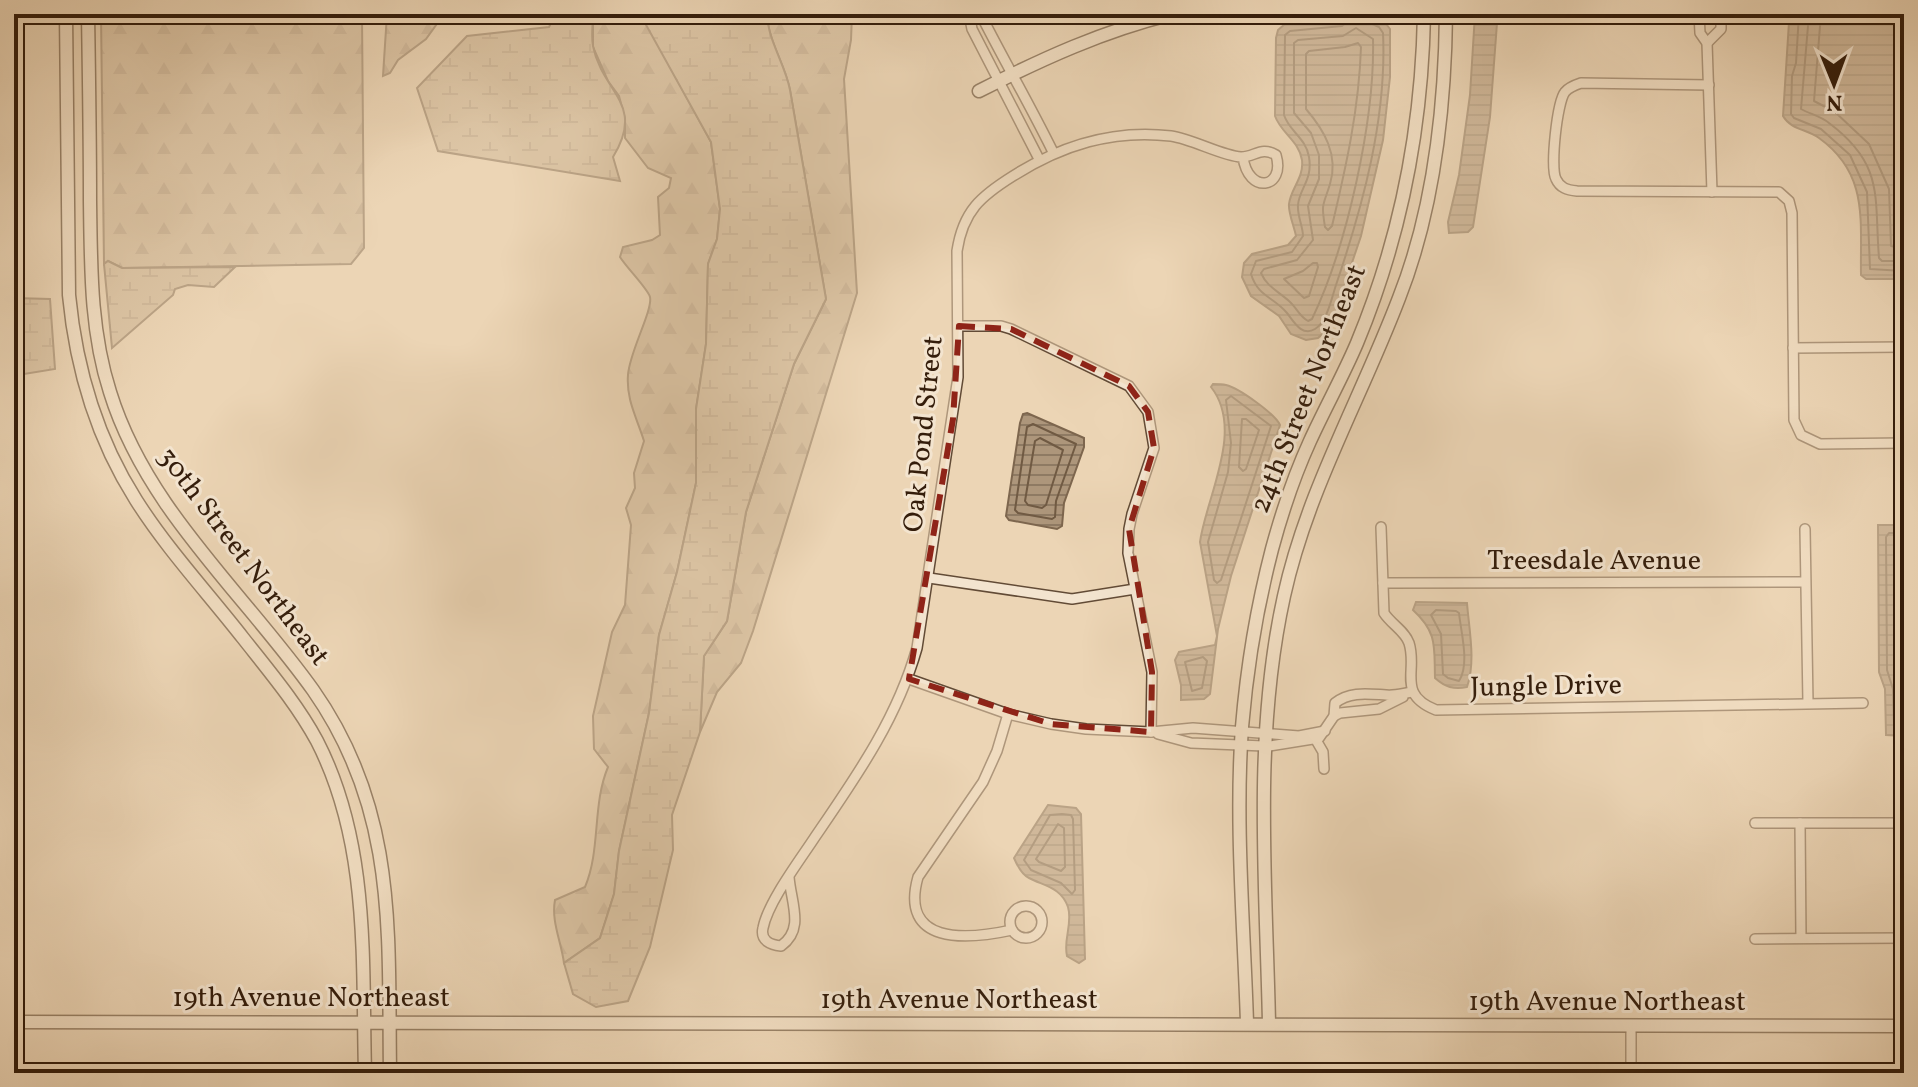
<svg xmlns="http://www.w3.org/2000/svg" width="1918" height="1087" font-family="Vollkorn,serif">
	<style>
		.forest { fill: url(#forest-firs); stroke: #806a52; stroke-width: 2 }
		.wetland { fill: url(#wetland-marsh); stroke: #806a52; stroke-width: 2 }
		.water { fill: url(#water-rules); stroke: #7d664e; stroke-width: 2 }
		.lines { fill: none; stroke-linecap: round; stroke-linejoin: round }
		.shore { stroke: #705a43; stroke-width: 2 }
		.street-casing { stroke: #624b36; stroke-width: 12 }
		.secondary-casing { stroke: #341d0b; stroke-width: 15 }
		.street { stroke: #f3e4cf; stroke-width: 9 }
		.secondary { stroke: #f3e4cf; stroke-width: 12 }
		.marked { fill: none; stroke: #8f2418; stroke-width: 6; stroke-dasharray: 16 10; stroke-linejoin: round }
		.labels { text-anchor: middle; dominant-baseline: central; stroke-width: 6; stroke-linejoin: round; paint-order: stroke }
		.street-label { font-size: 28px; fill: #341d0b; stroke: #f3e4cf }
	</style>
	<defs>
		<pattern id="forest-firs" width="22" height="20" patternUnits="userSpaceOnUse" patternTransform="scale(2)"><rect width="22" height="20" fill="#cdb698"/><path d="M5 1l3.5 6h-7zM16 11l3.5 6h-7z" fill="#b19c82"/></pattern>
		<pattern id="wetland-marsh" width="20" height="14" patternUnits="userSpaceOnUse" patternTransform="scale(2)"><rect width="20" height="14" fill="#cdb698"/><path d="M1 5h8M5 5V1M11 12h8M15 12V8" fill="none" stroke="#b19c82"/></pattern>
		<pattern id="water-rules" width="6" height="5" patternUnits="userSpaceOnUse" patternTransform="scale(2)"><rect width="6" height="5" fill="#ad967b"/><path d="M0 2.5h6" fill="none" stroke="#8e7a63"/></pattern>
	</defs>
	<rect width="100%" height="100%" fill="#ecd5b5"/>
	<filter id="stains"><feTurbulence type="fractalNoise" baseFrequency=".0025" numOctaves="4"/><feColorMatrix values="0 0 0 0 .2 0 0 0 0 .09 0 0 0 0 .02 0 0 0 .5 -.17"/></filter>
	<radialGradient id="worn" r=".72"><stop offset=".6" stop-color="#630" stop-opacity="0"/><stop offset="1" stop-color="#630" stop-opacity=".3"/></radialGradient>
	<g class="forest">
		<path d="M101,14L362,16L364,248L351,264L122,268L108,261L104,264Z"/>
		<path d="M387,14H444L426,39L398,60L390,73L383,76Z"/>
		<path d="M593,14H640L644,19L711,142L720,209L717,239L708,264L706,344L696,409V483L677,572L659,635L649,713L619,851L614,894L600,938L564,963C561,941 551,921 555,900L585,887C601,849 592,805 608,767L594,749L593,716L612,632L625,605L631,525L626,508L635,488L634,473L644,441C637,418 626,400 628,375C629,353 653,310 650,297C648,289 626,267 620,257L623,247L652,240L660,235L658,197L669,188L671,178L648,168L625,138V119L619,96L608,81L593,47Z"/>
		<path d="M767,14H852L851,40L844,79L857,293L753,631L741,663L717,692L700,732L704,656L727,621L746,512L794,364L826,299L790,90C785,64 768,41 767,14Z"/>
	</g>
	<g class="wetland">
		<path d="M556,14H593C593,24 591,36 593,46C602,93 646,103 613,157L620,181L438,151L417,88L467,36L549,27Z"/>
		<path d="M640,14H767C768,41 785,64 790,90L826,299L794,364L746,512L727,621L704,656L700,732L672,815L673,850L650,947L628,1001L596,1007L573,994L564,963L600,938L614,894L619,851L649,713L659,635L677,572L696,483V409L706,344L708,264L717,239L720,209L711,142Z"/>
		<path d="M108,261L122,268L235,267L214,287L188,285L175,289L173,295L112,348L104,264Z"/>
		<path d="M14,298L50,299L55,369L24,374L14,370Z"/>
	</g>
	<g class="water">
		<path d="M1475,14H1492L1497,23L1490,117L1473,227L1468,232L1449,233L1448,222L1459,175L1470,95Z"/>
		<path d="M1904,14V279H1866L1861,275C1860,220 1869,174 1819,138C1807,129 1791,130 1783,116L1789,22L1792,15L1798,14Z"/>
		<path d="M1370,17L1383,20L1390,29V77L1383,140L1361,236L1335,313L1327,330L1318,338L1306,340L1291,334L1279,316L1251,296L1242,277L1244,263L1252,254L1288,245L1296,236C1294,226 1288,212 1289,204C1291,188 1304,178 1302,160C1299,141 1281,133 1275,116L1276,38L1278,30L1285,24Z"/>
		<path d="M1213,384C1217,384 1222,384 1226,385C1239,388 1275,414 1280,425L1231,576L1218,629L1210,694L1204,699L1181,700V685L1175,660L1179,652L1215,645L1217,636L1200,542C1206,497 1245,430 1211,387Z"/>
		<path d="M1027,413L1084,438V447L1064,503L1062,526L1057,529L1009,520L1006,516L1020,423L1023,414Z"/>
		<path d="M1878,525H1904V736L1886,735L1885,689L1879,672Z"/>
		<path d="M1416,602L1467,603C1469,630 1476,661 1467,687C1454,690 1445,687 1435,678C1434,647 1438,633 1413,610Z"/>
		<path d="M1048,805L1076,808L1081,814L1085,959L1079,963L1067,956C1063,939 1073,924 1068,907C1061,887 1044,886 1029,878C1022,875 1017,865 1014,858Z"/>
	</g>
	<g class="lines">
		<g class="shore">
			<path d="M1349,14L1348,21L1342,26L1290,31L1285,35L1284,115C1289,131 1306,138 1309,157C1313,180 1299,189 1298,205C1297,215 1303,227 1303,236L1292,252L1256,261L1251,274C1258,297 1274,297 1287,313C1294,322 1302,337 1315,329C1327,322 1332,297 1336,285C1363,205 1387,118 1383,33L1379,27L1368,22L1366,14"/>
			<path d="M1799,14L1796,63L1792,76L1791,114L1794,118L1821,129L1850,155L1867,192L1870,269L1904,271"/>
			<path d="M1809,14L1801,109C1810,114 1821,116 1829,123C1885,165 1874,197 1879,258L1882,261H1904"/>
			<path d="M1821,14L1814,101L1835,112L1869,144L1889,189L1891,246L1904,249"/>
			<path d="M1356,28L1373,39C1375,120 1347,246 1312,319L1308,321C1299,316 1297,308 1289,301C1278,291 1267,287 1261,273L1264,269L1297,260L1313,240L1308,206L1319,179V155L1311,133L1294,113V43L1298,40L1343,36Z"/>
			<path d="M1358,43L1361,47C1359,109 1346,167 1332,226L1328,230L1325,227C1321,202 1323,207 1330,184C1339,155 1324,130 1306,109V54L1309,51L1345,47Z"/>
			<path d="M1313,263H1317L1318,267L1309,296L1304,298L1284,279L1303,271Z"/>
			<path d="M1231,396L1271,426L1221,580L1217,583L1214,580L1208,542L1228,472L1231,443L1226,400Z"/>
			<path d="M1242,419H1246L1259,430L1246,469L1243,471L1239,467Z"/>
			<path d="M1033,424L1076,444L1056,501L1055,517L1052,519L1018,513L1015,510L1027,427Z"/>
			<path d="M1040,438L1063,450L1046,505L1042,508L1028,505L1025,501L1035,441Z"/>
			<path d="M1904,533H1889L1886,537L1887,670L1893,689L1894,725L1904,728"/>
			<path d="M1904,543H1898L1896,547L1897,668L1903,686L1904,716"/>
			<path d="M1436,610L1456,611L1459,613C1461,633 1470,664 1459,681L1448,678L1443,674L1441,634L1431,615Z"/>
			<path d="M1203,657L1207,661L1202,688L1192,691L1185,662Z"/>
			<path d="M1062,814L1071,815L1073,819L1075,890L1072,894L1061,883L1031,870L1024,860L1050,815Z"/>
			<path d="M1058,824L1064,828L1065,867L1061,871L1039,862L1036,859Z"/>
		</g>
		<g class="street-casing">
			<g id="street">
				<path d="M969,14L972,29L1039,159"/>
				<path d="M975,14L983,19C1006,64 1031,107 1053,152"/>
				<path d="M1699,14L1700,33L1707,43L1712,192"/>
				<path d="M1707,43L1721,29V14"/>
				<path d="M1709,85L1581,83C1575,85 1569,87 1565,92C1557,102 1550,168 1556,179C1560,188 1567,190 1577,191L1779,192L1789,201L1792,213L1794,420L1801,435L1820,444L1904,443"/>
				<path d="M959,326H1001L1011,329L1129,386L1148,412L1154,448L1132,514L1129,529L1128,553L1152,672L1151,732"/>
				<path d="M1793,348L1904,347"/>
				<path d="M1381,527L1384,613C1391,624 1405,631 1409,643C1418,671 1396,694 1436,710L1863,703"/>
				<path d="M1805,529L1808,703"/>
				<path d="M929,578L1072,599L1135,589"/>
				<path d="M1383,583L1805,582"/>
				<path d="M909,679L1008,714L1051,724L1086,729L1151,732L1193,728L1299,736L1325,731"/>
				<path d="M1008,714L997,751L983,782L918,877C899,945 966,940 1012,930"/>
				<path d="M1334,716L1340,713L1379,709L1403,697"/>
				<path d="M1158,734L1191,743L1264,746"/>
				<path d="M1316,740L1323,752L1324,769"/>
				<path d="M1264,747L1319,738L1334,716L1335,703C1350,691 1368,694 1386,695C1395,696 1404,693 1413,692"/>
				<path d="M1755,823H1904"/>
				<path d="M1800,823L1801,938"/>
				<path d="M789,877C791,903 805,929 781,946C771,945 760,941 763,928C768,902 800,860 815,837C856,777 897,719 917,648L958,377L957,251C963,211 981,196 1013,176C1062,145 1113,129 1171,136C1192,139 1223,156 1241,157C1255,157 1261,146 1276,155C1286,189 1248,195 1243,157"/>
				<circle cx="1026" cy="922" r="16"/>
				<path d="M1755,939L1904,938"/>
				<path d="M1626,1073L1631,1066V1026"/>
			</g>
		</g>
		<g class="secondary-casing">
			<g id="secondary">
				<path d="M66,14L69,295C76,368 96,437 136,500C167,549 207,592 243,638C269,671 297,704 317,741C370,844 362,961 365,1073"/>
				<path d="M88,14C89,76 90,139 90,201C91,266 90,330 110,392C146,509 244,593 313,690C398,811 388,933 390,1073"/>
				<path d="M979,91C1042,59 1103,31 1172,14"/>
				<path d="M14,1022L1904,1026"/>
				<path d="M1247,1023C1244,927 1235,823 1242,727C1247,667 1257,607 1272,549C1282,512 1294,476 1310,441C1325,408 1343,376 1357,343C1401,237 1422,128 1424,14"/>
				<path d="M1269,1023C1266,881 1253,736 1284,596C1307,491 1361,398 1399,298C1434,209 1445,109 1446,14"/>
			</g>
		</g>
		<use href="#street" class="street"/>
		<use href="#secondary" class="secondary"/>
	</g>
	<path d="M0 0H1918V1087H0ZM959,326L1011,329L1129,386L1148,412L1154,448L1129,529L1152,672L1151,732L1051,724L909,679L953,419Z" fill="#ecd5b5" fill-opacity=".55" fill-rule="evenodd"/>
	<path class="marked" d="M959,326L1011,329L1129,386L1148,412L1154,448L1129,529L1152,672L1151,732L1051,724L909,679L953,419Z"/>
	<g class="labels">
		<g class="street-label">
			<text transform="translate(1309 389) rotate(-68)">24th Street Northeast</text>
			<text transform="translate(924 434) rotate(-84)">Oak Pond Street</text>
			<text transform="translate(243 557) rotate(53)">30th Street Northeast</text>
			<text x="1594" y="561">Treesdale Avenue</text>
			<text transform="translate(1546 687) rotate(-1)">Jungle Drive</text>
			<text x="311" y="998">19th Avenue Northeast</text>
			<text x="959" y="1000">19th Avenue Northeast</text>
			<text x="1607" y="1002">19th Avenue Northeast</text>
		</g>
	</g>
	<rect width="1918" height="1087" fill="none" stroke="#ecd5b5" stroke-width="48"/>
	<rect x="16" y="16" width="1886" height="1055" fill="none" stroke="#341d0b" stroke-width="4"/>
	<rect x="24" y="24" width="1870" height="1039" fill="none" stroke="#341d0b" stroke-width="2"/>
	<g transform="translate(1834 84) rotate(179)" stroke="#f3e4cf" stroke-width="6" paint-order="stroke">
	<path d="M0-6L14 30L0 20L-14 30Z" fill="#341d0b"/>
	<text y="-12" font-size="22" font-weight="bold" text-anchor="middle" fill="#341d0b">N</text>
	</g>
	<rect width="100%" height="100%" filter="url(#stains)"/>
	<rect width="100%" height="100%" fill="url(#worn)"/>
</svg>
